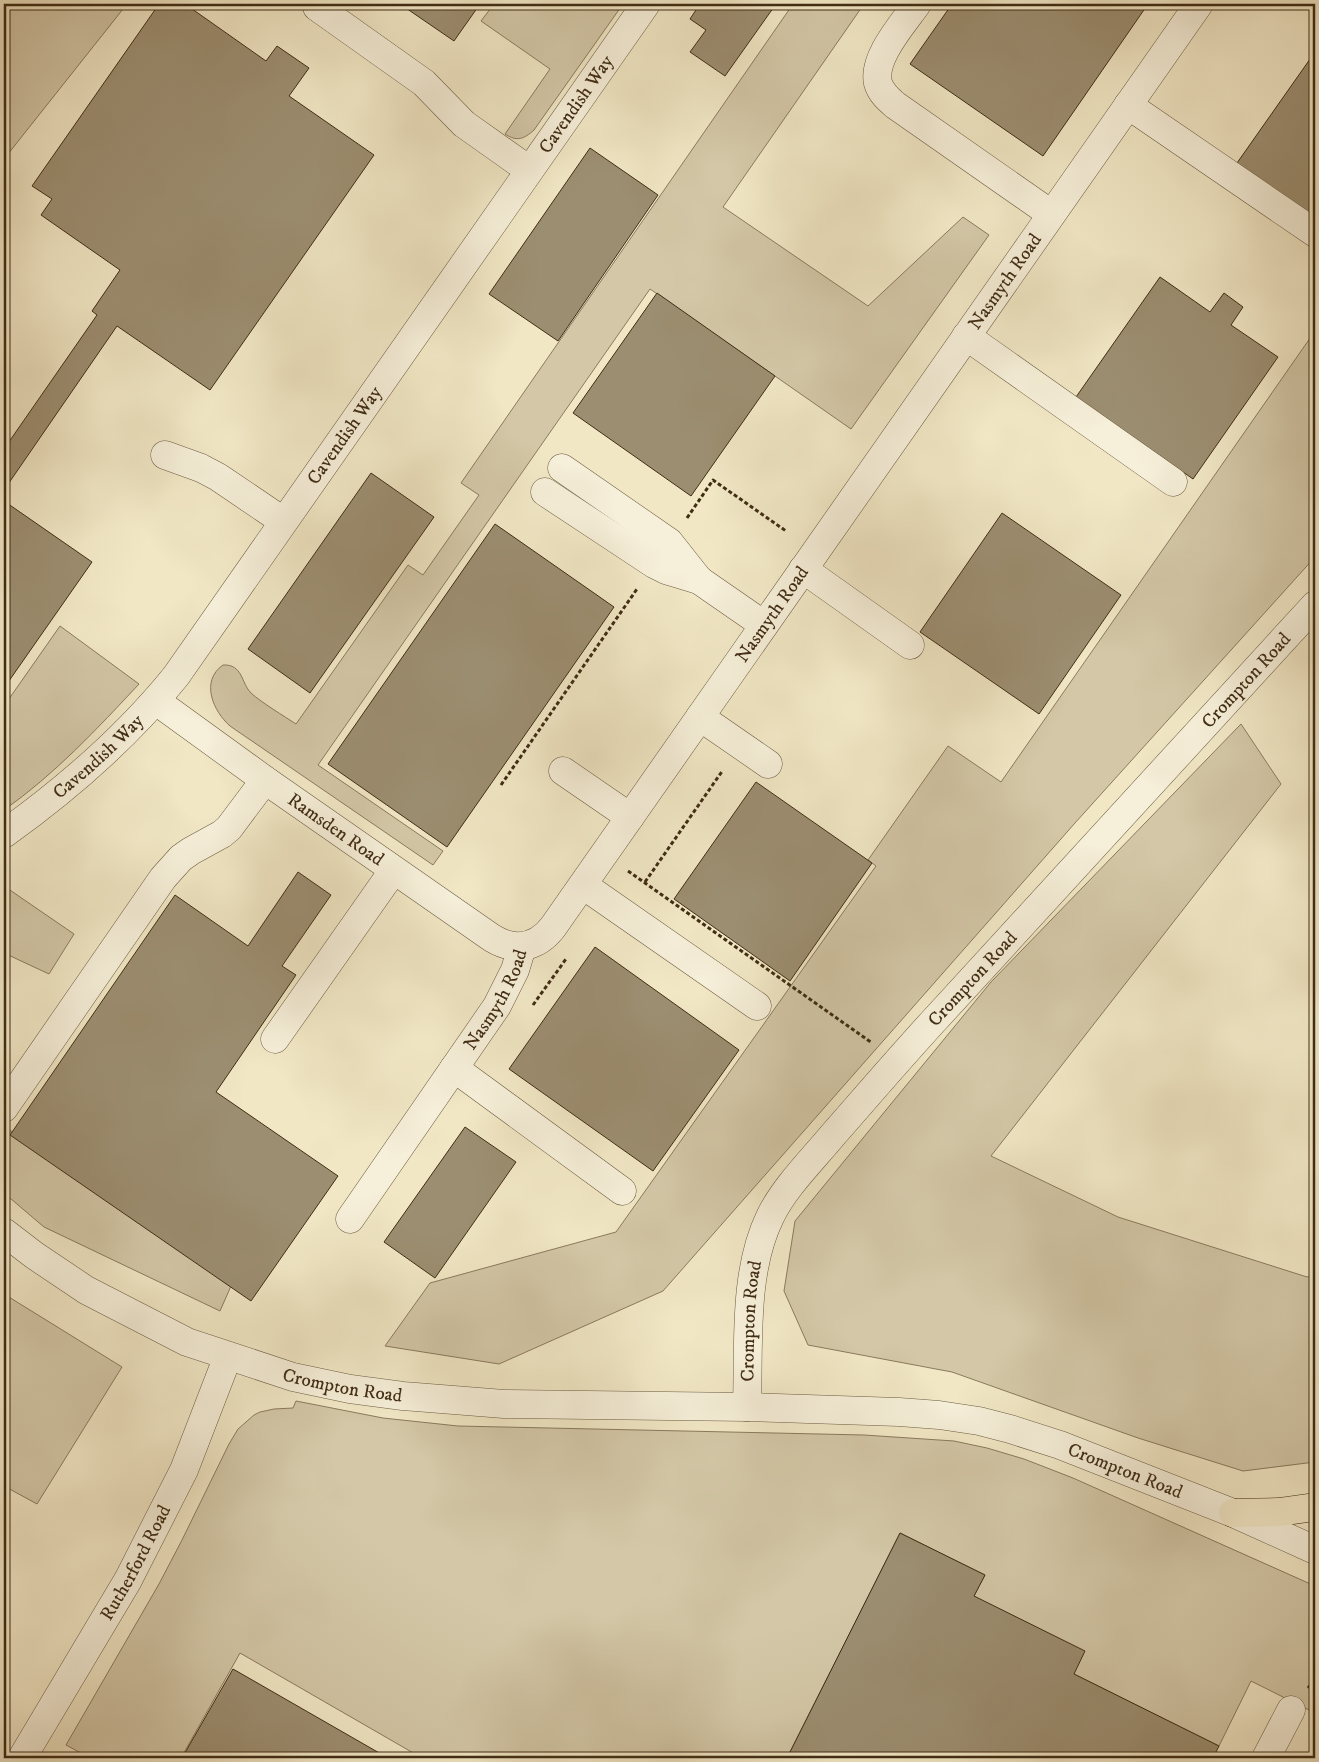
<svg xmlns="http://www.w3.org/2000/svg" width="1319" height="1762" font-family="'IM FELL DW Pica',serif">
	<style>
		.green { fill: #d3c7a7; stroke: #8a7a5e }
		.building { fill: #9c8e71; stroke: #402d15 }
		.lines { fill: none; stroke-linecap: round; stroke-linejoin: round }
		.minor-casing { stroke: #6c5c41; stroke-width: 29 }
		.major-casing { stroke: #402d15; stroke-width: 29 }
		.path { stroke: #402d15; stroke-width: 3; stroke-dasharray: 4 2.5; stroke-linecap: butt }
		.minor { stroke: #f6efd9; stroke-width: 28 }
		.major { stroke: #f1e7c5; stroke-width: 28 }
		.labels { text-anchor: middle; dominant-baseline: central; stroke-width: 5; stroke-linejoin: round; paint-order: stroke }
		.street-label { font-size: 19px; fill: #402d15; stroke: #f6efd9 }
	</style>
	<rect width="100%" height="100%" fill="#f1e7c5"/>
	<filter id="stains"><feTurbulence type="fractalNoise" baseFrequency=".004" numOctaves="4"/><feColorMatrix values="0 0 0 0 .2 0 0 0 0 .09 0 0 0 0 .02 0 0 0 .5 -.17"/></filter>
	<radialGradient id="worn" r=".72"><stop offset=".6" stop-color="#630" stop-opacity="0"/><stop offset="1" stop-color="#630" stop-opacity=".3"/></radialGradient>
	<g class="green">
		<path d="M8,4H127L4,159V9Z"/>
		<path d="M494,4H623L534,130C524,139 517,142 505,134L550,69L481,21Z"/>
		<path d="M793,4H864L723,207L868,306L963,217L989,235L851,429L650,289L318,765L443,851L433,865L230,726C213,711 200,681 223,665C243,664 241,683 251,693C262,703 284,716 296,724L408,565L423,575L479,495L461,483Z"/>
		<path d="M1315,331V557L1075,823L663,1291L499,1364L385,1346L430,1283L616,1232L876,866L868,860L948,746L1001,782Z"/>
		<path d="M60,626L139,684C97,729 54,775 4,810V706Z"/>
		<path d="M1241,724L1281,784L991,1156L1118,1217L1307,1277L1315,1275V1462L1243,1471L1138,1438L952,1372L808,1345L784,1291L795,1221L991,982Z"/>
		<path d="M4,886L74,934L49,974L4,953Z"/>
		<path d="M4,1126L231,1286L220,1311L44,1227L4,1193Z"/>
		<path d="M4,1294L122,1367L37,1504L4,1486Z"/>
		<path d="M296,1401L383,1418L458,1426L864,1435L954,1441L987,1448L1024,1459L1073,1478L1315,1586V1713L1251,1681L1219,1746L1074,1674L974,1596L985,1575L900,1533L787,1758H422L240,1653L181,1758H90L66,1745L159,1584L182,1540L229,1444L238,1429L254,1415L260,1412L274,1409L293,1408Z"/>
	</g>
	<g class="building">
		<path d="M159,4H185L266,61L277,46L309,68L289,96L374,155L210,390L117,326L4,490V449L97,315L92,311L120,270L41,215L52,199L32,186Z"/>
		<path d="M400,4H480L454,41Z"/>
		<path d="M700,4H776L725,76L690,52L706,30L690,19Z"/>
		<path d="M952,4H1148L1043,156L910,64Z"/>
		<path d="M1315,52V217L1237,163Z"/>
		<path d="M590,148L658,195L558,341L489,294Z"/>
		<path d="M1160,277L1210,312L1224,293L1243,307L1231,325L1278,357L1193,479L1076,397Z"/>
		<path d="M657,293L775,376L691,496L573,413Z"/>
		<path d="M371,473L434,517L310,693L248,649Z"/>
		<path d="M4,501L92,562L4,688Z"/>
		<path d="M1002,513L1121,595L1039,714L920,632Z"/>
		<path d="M495,524L614,607L447,847L328,764Z"/>
		<path d="M756,782L872,863L790,981L674,899Z"/>
		<path d="M298,872L331,895L282,966L296,975L216,1092L338,1176L251,1301L10,1135L175,895L248,946Z"/>
		<path d="M595,947L739,1050L653,1171L509,1069Z"/>
		<path d="M465,1127L516,1162L435,1278L384,1242Z"/>
		<path d="M900,1533L985,1575L974,1596L1085,1651L1074,1674L1219,1746L1213,1758H787Z"/>
		<path d="M233,1669L388,1758H182Z"/>
	</g>
	<g class="lines">
		<g class="minor-casing">
			<g id="minor">
				<path d="M917,4C903,24 872,58 878,83C881,93 888,99 895,105L1051,214"/>
				<path d="M317,7L424,83L464,124L529,170"/>
				<path d="M1128,105L1315,233"/>
				<path d="M966,336L1173,482"/>
				<path d="M165,455L201,468L218,477L283,521"/>
				<path d="M562,468L669,542L699,580"/>
				<path d="M545,492L654,564L666,570L699,580L764,625"/>
				<path d="M803,569L910,645"/>
				<path id="s1" d="M156,701L265,780L492,938C515,952 537,948 553,927L1199,4"/>
				<path d="M700,717L768,764"/>
				<path d="M563,771L630,817"/>
				<path id="s2" d="M4,834C68,788 126,738 176,676L646,4"/>
				<path d="M583,885L757,1006"/>
				<path d="M275,1039L393,871"/>
				<path d="M454,1068L622,1191"/>
				<path d="M4,1108L163,878L181,858L191,851L222,834L229,828L265,780"/>
				<path id="s3" d="M350,1219L497,1006L515,970L522,947"/>
				<path id="s4" d="M4,1232L34,1255L86,1290L187,1342L293,1377L350,1389L403,1396L504,1404L747,1407L899,1412L939,1415L979,1421L1010,1429L1060,1445L1233,1513L1315,1550"/>
				<path id="s5" d="M747,1407C749,1346 743,1272 770,1217C783,1189 812,1160 832,1136C868,1095 903,1054 940,1014C1065,878 1190,742 1315,605"/>
				<path id="s6" d="M22,1758L128,1580L184,1470L228,1356"/>
				<path d="M1266,1758L1291,1710"/>
			</g>
		</g>
		<g class="major-casing">
			<path id="major" d="M1233,1513L1279,1512L1315,1507"/>
		</g>
		<g class="path">
			<path d="M687,518L713,480L786,531"/>
			<path d="M501,785L637,589"/>
			<path d="M628,871L872,1043"/>
			<path d="M645,882L723,770"/>
			<path d="M533,1005L566,959"/>
			<path d="M1308,1688L1315,1680"/>
		</g>
		<use href="#minor" class="minor"/>
		<use href="#major" class="major"/>
	</g>
	<g class="labels">
		<g class="street-label">
			<text stroke="none"><textPath href="#s2" startOffset="932">Cavendish Way</textPath></text>
			<text stroke="none"><textPath href="#s1" startOffset="1268">Nasmyth Road</textPath></text>
			<text stroke="none"><textPath href="#s2" startOffset="528">Cavendish Way</textPath></text>
			<text stroke="none"><textPath href="#s1" startOffset="862">Nasmyth Road</textPath></text>
			<text stroke="none"><textPath href="#s5" startOffset="911">Crompton Road</textPath></text>
			<text stroke="none"><textPath href="#s2" startOffset="122">Cavendish Way</textPath></text>
			<text stroke="none"><textPath href="#s1" startOffset="221">Ramsden Road</textPath></text>
			<text stroke="none"><textPath href="#s5" startOffset="506">Crompton Road</textPath></text>
			<text stroke="none"><textPath href="#s3" startOffset="264">Nasmyth Road</textPath></text>
			<text stroke="none"><textPath href="#s5" startOffset="86">Crompton Road</textPath></text>
			<text stroke="none"><textPath href="#s4" startOffset="376">Crompton Road</textPath></text>
			<text stroke="none"><textPath href="#s4" startOffset="1169">Crompton Road</textPath></text>
			<text stroke="none"><textPath href="#s6" startOffset="226">Rutherford Road</textPath></text>
		</g>
	</g>
	<rect width="1319" height="1762" fill="none" stroke="#f1e7c5" stroke-width="20"/>
	<rect x="5" y="5" width="1309" height="1752" fill="none" stroke="#402d15" stroke-width="2.5"/>
	<rect x="10" y="10" width="1299" height="1742" fill="none" stroke="#402d15"/>
	<rect width="100%" height="100%" filter="url(#stains)"/>
	<rect width="100%" height="100%" fill="url(#worn)"/>
</svg>
